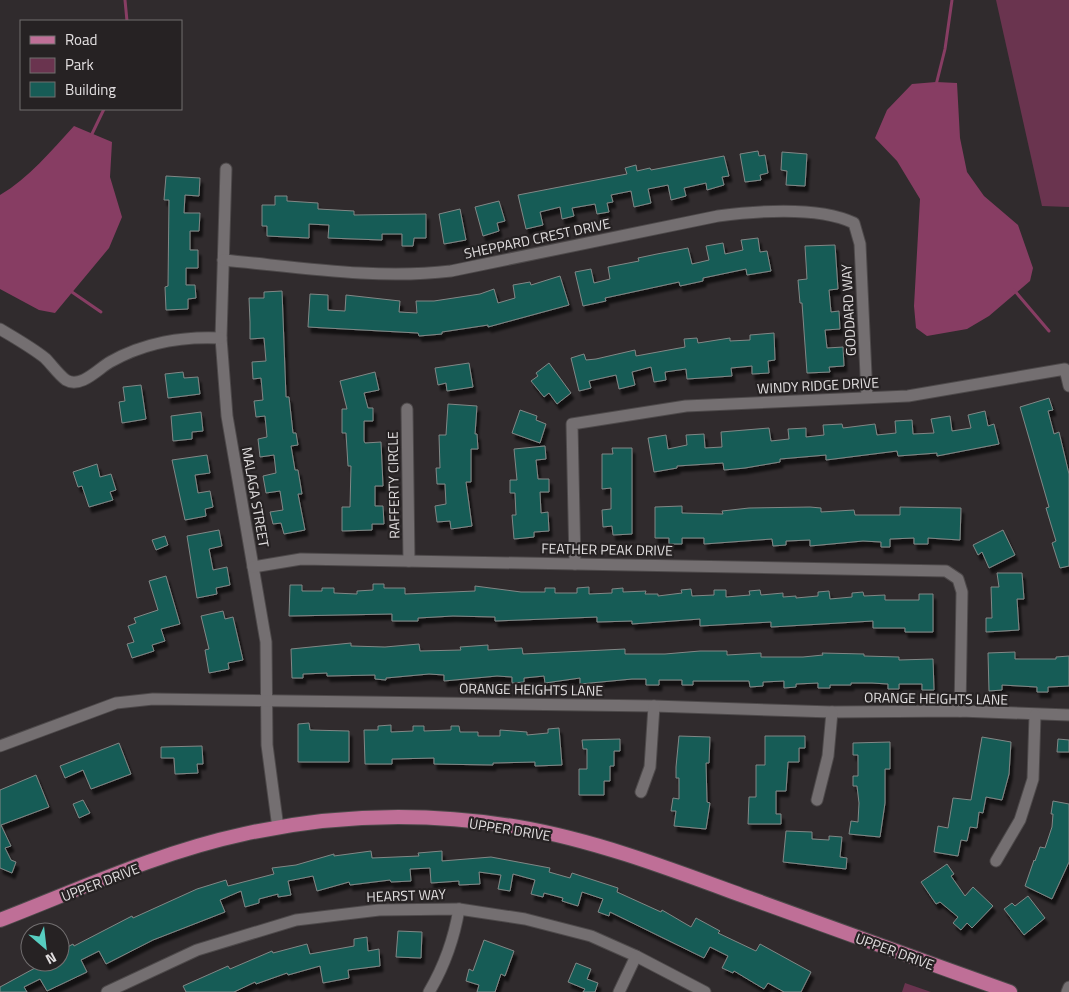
<svg xmlns="http://www.w3.org/2000/svg" width="1069" height="992" font-family="'Titillium Web',sans-serif">
	<style>
		.green { fill: #6a344f }
		.forest { fill: #873d63 }
		.lines { fill: none; stroke-linecap: round; stroke-linejoin: round }
		.stream { stroke: #873d63; stroke-width: 3 }
		.building { fill: #175c56; stroke: #818786; filter: url(#shadow) }
		.minor-casing { stroke: #4d494a; stroke-width: 13 }
		.major-casing { stroke: #4d494a; stroke-width: 16 }
		.minor { stroke: #746f71; stroke-width: 11 }
		.major { stroke: #bf6f97; stroke-width: 14 }
		.labels { text-anchor: middle; dominant-baseline: central; stroke-width: 4.5; stroke-linejoin: round; paint-order: stroke }
		.street-label { font-size: 14px; fill: #e2dfe0; stroke: #262223 }
	</style>
	<defs>
		<filter id="shadow"><feDropShadow dx="3" dy="5.5" stdDeviation="1" flood-color="#0009"/></filter>
	</defs>
	<rect width="100%" height="100%" fill="#302b2d"/>
	<g class="green">
		<path d="M996,0H1069V207L1042,206Z"/>
		<path d="M905,983L931,992H902Z"/>
	</g>
	<g class="forest">
		<path d="M936,82L957,83L960,138L967,172L984,196L1018,225L1033,268L1030,281L989,316L967,329L927,336L916,328L914,306L920,199L897,161L875,138L887,110L912,84Z"/>
		<path d="M74,126L112,142L110,177L122,217L109,248L55,313L39,310L0,289V195C29,178 51,151 74,126Z"/>
	</g>
	<g class="lines">
		<g class="stream">
			<path d="M125,0L127,21"/>
			<path d="M936,85L945,49L952,0"/>
			<path d="M90,138L104,109"/>
			<path d="M69,290L101,312"/>
			<path d="M1014,290L1049,331"/>
		</g>
	</g>
	<g class="building">
		<path d="M758,151L759,156L765,155L768,173L760,175L761,180L745,182L740,154Z"/>
		<path d="M782,152L807,154L805,186L786,185L787,171L781,170Z"/>
		<path d="M724,156L729,176L722,177L724,185L707,190L706,183L684,188L686,196L671,200L668,185L648,189L651,203L634,207L631,191L611,195L613,202L607,203L609,212L597,214L595,204L572,208L574,216L562,219L560,207L540,212L543,225L526,229L518,195L627,174L625,168L636,165L637,171L650,168L651,170Z"/>
		<path d="M166,176L200,178L199,196L185,195L184,213H200L199,231H190V250H198V268H186V285H195L196,298L188,299V309L166,310L165,287L168,286L169,200H164Z"/>
		<path d="M275,196H287V201L318,203V209L354,211V215L426,214V238H414L413,246H402V234H382V240L328,238L329,225L309,224V238L267,236V226H262V205H275Z"/>
		<path d="M499,201L505,221L497,223L499,231L483,236L475,207Z"/>
		<path d="M460,209L466,240L444,244L439,214Z"/>
		<path d="M758,238L760,252L767,251L771,271L747,275L746,269L703,278V281L680,286L679,282L605,298L606,301L583,306L575,272L591,269L594,283L610,279L608,267L639,261L638,258L657,254L688,248L692,264L709,260L706,246L723,243L725,254L743,250L741,240Z"/>
		<path d="M835,245L838,289L829,290L831,312L839,311L840,329L825,330L827,348L843,347L844,366L829,367L830,372L807,373L802,303H800L798,280L807,279L805,246Z"/>
		<path d="M560,276L569,305L488,327V325L442,332V334L419,336L418,333L308,327L310,294L328,295V310L345,311L346,295L400,301L399,312L417,313L416,301H434L480,294L494,289L498,303L515,298L513,285L530,282L531,285Z"/>
		<path d="M282,291L286,397H289L293,433H296L298,445L291,446L295,470H298L302,494H298L305,530L284,534L281,523L273,524L270,512L283,510L280,491L266,493L263,476L276,473L274,455L260,457L258,439L267,437L265,416L256,417L254,401L263,400L261,378L253,379L252,362L266,361L264,338L250,339V322L249,298H264V292Z"/>
		<path d="M774,333L775,360L768,361L769,373L752,374V366L731,368L732,376L687,379L686,369L665,372L666,380L654,382L651,367L632,372L635,385L619,389L616,375L589,381L591,388L579,391L571,358L584,354L586,360L596,359L635,350L636,356L685,347L684,339L697,338L698,343L730,338V341L750,340V335Z"/>
		<path d="M469,363L473,387L447,391L446,383L438,385L435,368Z"/>
		<path d="M549,363L571,393L557,404L549,393L544,397L531,381L538,376L536,373Z"/>
		<path d="M183,372L184,378L198,377L200,394L168,398L165,374Z"/>
		<path d="M375,372L379,390L364,393L368,408H373V421H364V441L365,443L381,442L383,486H375V506H383L384,524H372V530L342,531V507H350L351,466H348L346,433H342V409H347L340,381Z"/>
		<path d="M141,385L146,419L122,423L119,402L125,401L123,387Z"/>
		<path d="M1049,398L1053,410L1048,411L1054,434L1059,432L1069,474V566L1060,568L1052,543L1056,541L1046,508L1049,507L1020,407Z"/>
		<path d="M448,404L477,406L475,434H477L478,449H471V482H466L472,526L451,529L450,521L437,522L435,506L446,504L445,484H437L436,468H440L439,435H446Z"/>
		<path d="M520,410L537,416L536,420L546,424L540,443L512,433Z"/>
		<path d="M985,411L988,426L994,424L999,444L937,456V453L898,456L897,451L826,460V455L780,459V462L745,468L724,470L723,463L677,466V468L654,472L648,438L666,435L668,449L687,445L686,435L704,434L705,448L722,447L721,432L769,428L771,441L789,439L788,429L806,428V437L824,435L823,425L842,424L843,428L875,424L877,435L896,433L895,421L912,420L913,434L934,433L931,419L950,416L952,431L971,428L968,415Z"/>
		<path d="M201,412L203,431L192,432V439L173,441L171,416Z"/>
		<path d="M545,446L546,459L536,460L538,479H549V492H540L541,513L548,512L549,531L534,532V537L514,539L512,515H516L515,493H510V480H517L514,449Z"/>
		<path d="M612,448H632V534L613,535L612,526L603,527L602,510L611,509V488L602,489V454H613Z"/>
		<path d="M207,455L210,473L195,475L198,493L210,491L213,507L205,509L206,516L185,520L172,460Z"/>
		<path d="M97,464L100,477L111,474L116,490L110,492L113,500L89,507L82,486L78,487L73,472Z"/>
		<path d="M682,506V513L723,514L722,511L749,508L810,507L821,508V512L854,510L855,515H900V507L961,508L960,540L928,538V544H914V538L890,539V547H881V542L863,541L810,546V540L786,541V545L773,546L772,539L704,544V538H682V544H669V538H655V507Z"/>
		<path d="M219,530L222,546L209,549L213,570L227,567L230,585L216,588L217,594L197,598L187,536Z"/>
		<path d="M1003,530L1015,555L989,568L982,552L978,555L973,545Z"/>
		<path d="M165,536L168,545L156,550L152,540Z"/>
		<path d="M997,573H1022L1024,599H1017L1019,630L986,632V618H992L991,587H999Z"/>
		<path d="M166,576L180,624L161,629L165,641L152,645L154,651L132,658L127,644L134,642L128,626L136,623L134,618L158,610L149,581Z"/>
		<path d="M373,584H384V588H405V594L475,591V586L521,592H545V588H555V593H577V588L589,587V594L612,593V589L623,588V592L646,591L645,594H658V596L682,593L681,590L691,589L692,596L714,595V590H726V597L750,595L749,591L760,590L761,595L783,593V597L796,596V598L818,596V592L829,591L830,599L852,597V593L863,592L864,596L885,595V600H919V594H933V632H905V628H873V621L771,627V622L700,626V619L632,624V621L597,622V617L495,621V617L453,616L418,618V621H392V614L289,616L290,585H302V591H322V588H334V593L357,594V591L373,590Z"/>
		<path d="M223,611L225,619L233,617L243,660L228,663L229,669L209,673L205,650L209,649L201,616Z"/>
		<path d="M351,643V646L385,647L419,644L420,651L461,650L460,647L488,645V650L522,648L523,654L625,649V654H665L700,651H727V655L761,653V657H803L823,655L822,653L864,654V656L899,657V660L933,659L934,690H922V684H899V689H888V684L872,683H851V685H830V688H818V683L796,684V687L784,688V681L763,682V686L750,687L749,681H693V685H682V680H659V685H646V679H632L580,684V678L545,683L544,676L524,678V682L512,683V677L497,676L444,681V675L429,674L386,678V680L375,679V675L327,676V673L303,674V678H292L291,649Z"/>
		<path d="M1015,652V659H1056V657L1069,656V686L1048,687V692H1037V687L1002,685V690L989,691L988,653Z"/>
		<path d="M309,723L310,730L349,731V762H298V724Z"/>
		<path d="M391,725V732L413,731V726H424V731L451,730V726H459L460,732H478V736H500V730L527,732V735L548,733V729L559,728L562,765L535,766V762L493,763V765L434,764V758L392,759V764H365L364,730H378V726Z"/>
		<path d="M679,736L710,737L709,763H706L707,802L710,803L706,829L674,826L676,811H671L673,798L679,799V778H676V767Z"/>
		<path d="M765,736H805V748H799V762H788L786,791H776V814H781V824H748L749,797H756V765H765Z"/>
		<path d="M982,737L1011,742L1009,774L1002,800L986,797L983,813L979,812L977,828L970,827L967,841L961,840L958,856L934,852L938,826L948,828L953,798L971,800Z"/>
		<path d="M620,739V751H614V766H610V781H604V795H579V769H587V749H583L582,740Z"/>
		<path d="M1058,739L1069,740V752H1057Z"/>
		<path d="M890,742V769H885V803L880,837L849,834L851,821L858,822L859,803L857,786H853V776H858V755H853V743Z"/>
		<path d="M119,743L131,774L91,789L83,770L65,778L60,766Z"/>
		<path d="M202,746L203,764H197L198,773L175,774L174,758H161V747Z"/>
		<path d="M36,775L49,807L1,825L11,846L5,848L11,860L16,862L12,873L0,868V790Z"/>
		<path d="M83,800L90,813L79,818L73,804Z"/>
		<path d="M1053,801L1069,804V862L1052,899L1025,886L1034,860L1035,861L1040,847L1045,848L1052,827L1053,814H1051Z"/>
		<path d="M786,831L812,832V839L829,840V836L842,837L840,857L847,858L846,869L783,862Z"/>
		<path d="M371,851L372,858L419,856L418,853L442,851V861L491,857L550,868L549,872L570,878L572,873L618,888L617,892L661,912L662,910L691,927L696,918L720,931L718,933L756,951L760,944L811,972L801,992H784L768,983L764,989L734,971L733,973L722,968L728,956L710,947L704,958L610,912L609,916L598,912L603,899L582,892L578,906L562,901L563,898L544,893L543,897L531,894L535,880L513,874L510,891L498,889L501,875L479,872L480,884L459,885V881L431,883L430,868L410,869L411,881L391,882L390,880L350,885L349,882L317,891L313,876L288,881L291,895L278,897V894L259,899V903L245,907L241,891L220,900L225,912L153,940L106,964L99,951L81,960L87,972L47,991L40,979L24,987L27,992H0V987L46,962H60V951L73,944L74,946L132,916L133,918L197,889L226,880L228,886L274,874L272,868L296,865L334,854V856Z"/>
		<path d="M947,864L954,874L951,876L965,896L973,887L993,906L972,928L967,923L961,930L953,923L958,917L940,902L936,904L921,882Z"/>
		<path d="M1028,896L1045,918L1024,935L1004,909L1012,903L1015,906Z"/>
		<path d="M398,931L422,932L421,958L396,957Z"/>
		<path d="M367,937L368,951L379,949L380,966L348,970L349,978L323,983L320,966L288,975L287,973L256,984L255,982L234,992H186L183,986L228,966L230,969L272,951L273,953L307,944L310,954L354,946V939Z"/>
		<path d="M484,940L514,951L505,976L501,974L495,992H477L479,985L466,981L469,969L473,971Z"/>
		<path d="M576,963L591,969L587,979L598,983L595,992H583L585,989L568,982Z"/>
	</g>
	<g class="lines">
		<g class="minor-casing">
			<g id="minor">
				<path d="M226,169L221,338L227,416L266,642L267,745L278,828"/>
				<path d="M223,260C298,267 376,280 451,271L718,216C757,211 818,206 854,223L860,244L867,397"/>
				<path d="M0,329C15,338 31,347 45,358C52,365 59,375 66,380C81,389 99,368 110,362C143,343 183,336 221,338"/>
				<path d="M407,409L409,561"/>
				<path d="M575,564L572,424L686,406L908,396L1065,369L1069,386"/>
				<path d="M253,567L301,559L946,571L958,579L962,592L960,711"/>
				<path d="M0,746L116,703L153,699L654,706L832,712L960,711L1069,715"/>
				<path d="M641,792L650,767L654,706"/>
				<path d="M817,800L828,756L832,712"/>
				<path d="M996,861L1020,820L1033,779L1035,715"/>
				<path d="M107,992L197,950L296,920L379,910L459,909L525,919L591,936L636,956L705,992"/>
				<path d="M429,992C445,965 454,939 459,909"/>
				<path d="M619,992L636,956"/>
				<path d="M1067,992L1069,987"/>
			</g>
		</g>
		<g class="major-casing">
			<path id="major" d="M0,920C80,889 160,852 244,834C334,814 428,812 518,827C594,840 668,868 741,895C830,927 920,960 1010,992"/>
		</g>
		<use href="#minor" class="minor"/>
		<use href="#major" class="major"/>
	</g>
	<g class="labels">
		<g class="street-label">
			<text transform="translate(537 238) rotate(-12)">SHEPPARD CREST DRIVE</text>
			<text transform="translate(848 310) rotate(-93)">GODDARD WAY</text>
			<text transform="translate(818 385) rotate(-3)">WINDY RIDGE DRIVE</text>
			<text transform="translate(393 485) rotate(-91)">RAFFERTY CIRCLE</text>
			<text transform="translate(256 497) rotate(80)">MALAGA STREET</text>
			<text transform="translate(607 549) rotate(1)">FEATHER PEAK DRIVE</text>
			<text transform="translate(531 689) rotate(1)">ORANGE HEIGHTS LANE</text>
			<text transform="translate(936 698) rotate(1)">ORANGE HEIGHTS LANE</text>
			<text transform="translate(510 829) rotate(9)">UPPER DRIVE</text>
			<text transform="translate(100 882) rotate(-21)">UPPER DRIVE</text>
			<text transform="translate(406 895) rotate(-2)">HEARST WAY</text>
			<text transform="translate(895 951) rotate(20)">UPPER DRIVE</text>
		</g>
	</g>
	<rect x="20" y="20" width="162" height="90" fill="#262223" stroke="#716e6f"/>
	<rect x="30" y="36" width="25" height="8" fill="#bf6f97" stroke="#716e6f"/>
	<text x="65" y="45" font-size="15" fill="#e2dfe0">Road</text>
	<rect x="30" y="58" width="25" height="15" fill="#6a344f" stroke="#716e6f"/>
	<text x="65" y="70" font-size="15" fill="#e2dfe0">Park</text>
	<rect x="30" y="82" width="25" height="15" fill="#175c56" stroke="#716e6f"/>
	<text x="65" y="95" font-size="15" fill="#e2dfe0">Building</text>
	<g transform="translate(45 947) rotate(152)"><circle r="24" fill="#262223" stroke="#716e6f"/>
	<path d="M0-4L9 19L0 12L-9 19Z" fill="#57cec1"/>
	<text y="-8" font-size="14" font-weight="bold" text-anchor="middle" fill="#e2dfe0">N</text>
	</g>
</svg>
